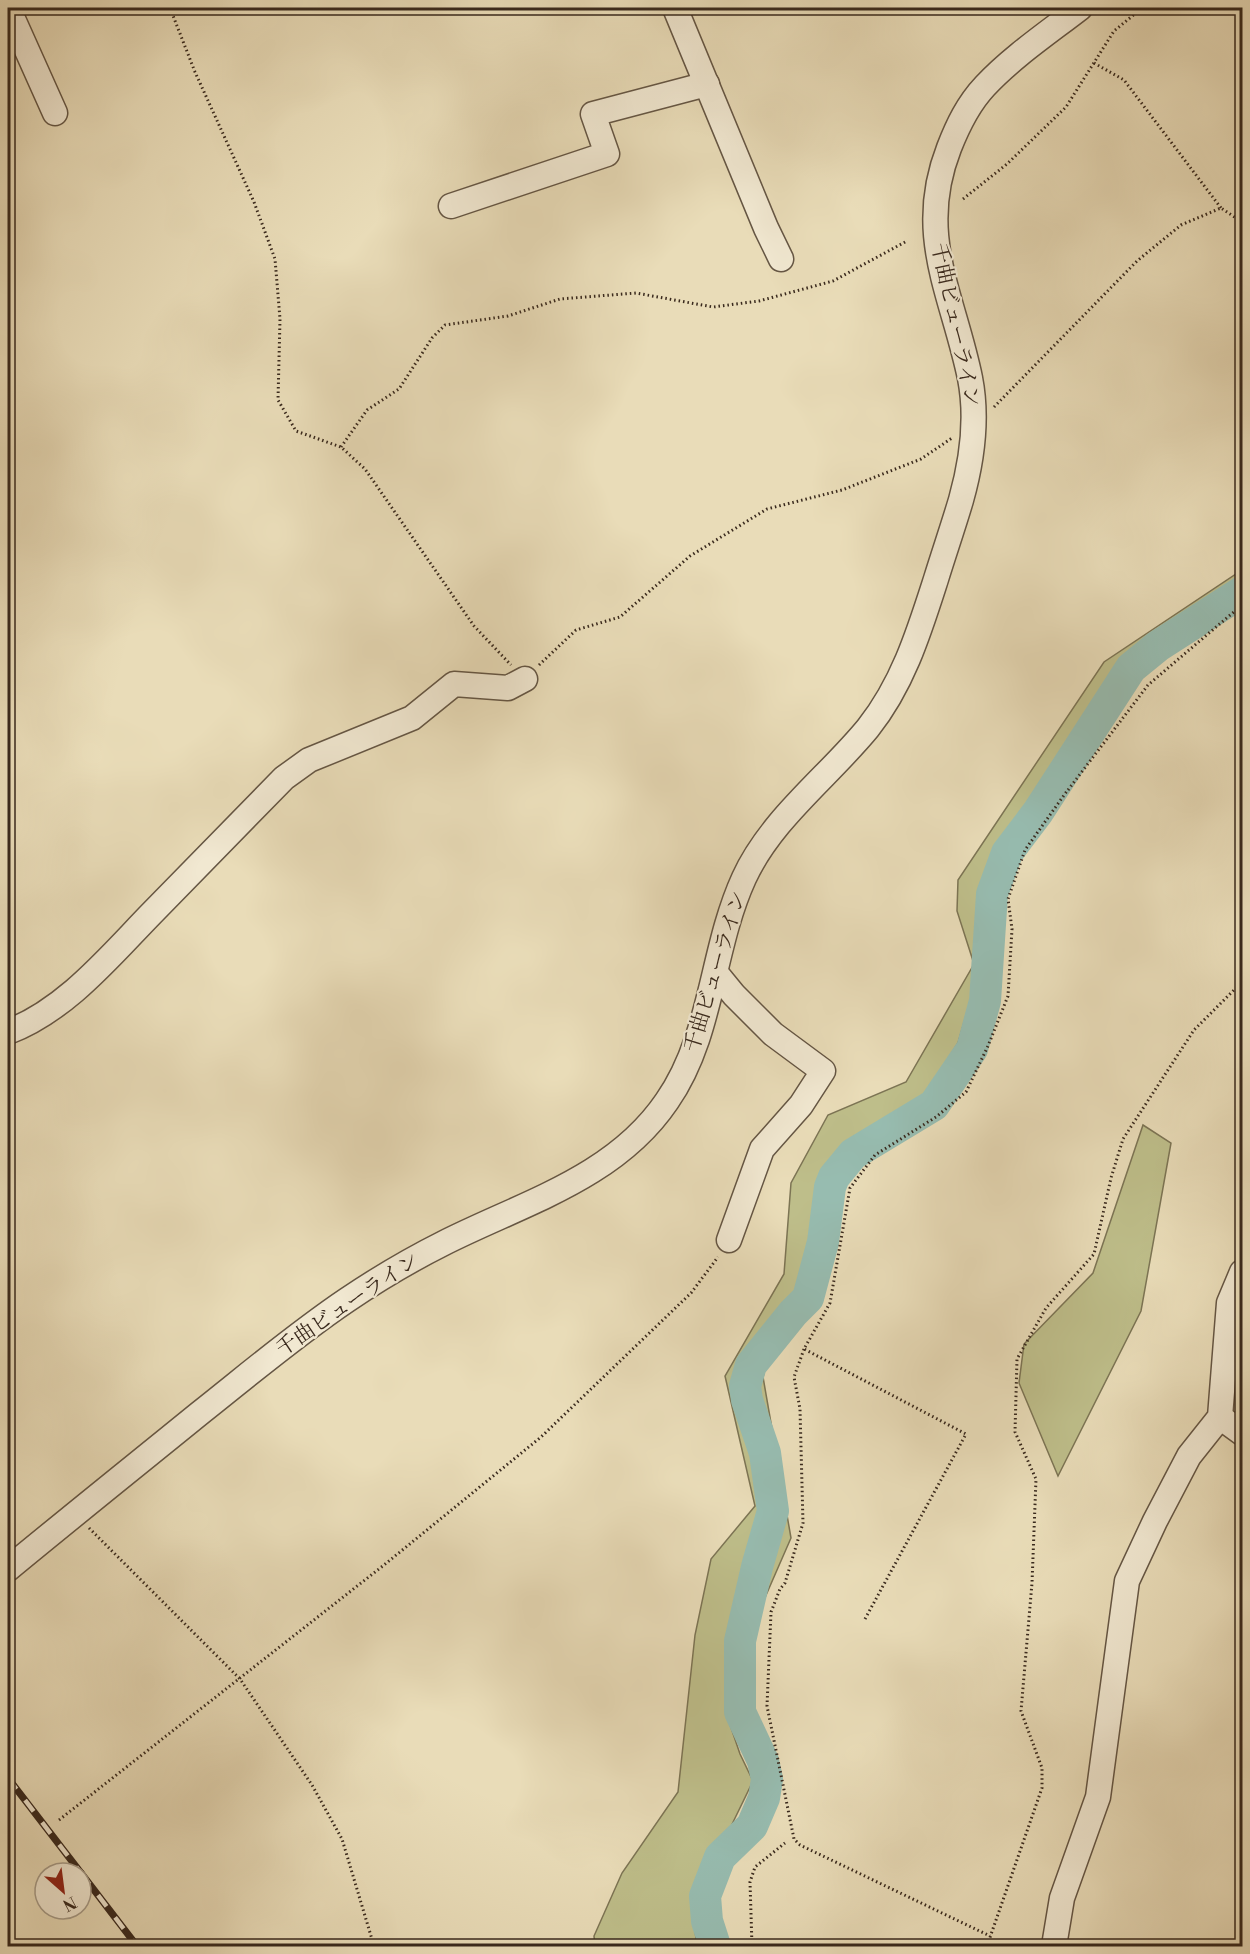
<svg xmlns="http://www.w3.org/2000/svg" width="1250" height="1954" font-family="'Libre Bodoni','Noto Serif JP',serif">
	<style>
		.green { fill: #bebe8a; stroke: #7c7454; stroke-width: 1.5 }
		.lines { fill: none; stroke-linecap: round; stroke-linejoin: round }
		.river { stroke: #97bcb0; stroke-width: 32 }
		.minor-casing { stroke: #655644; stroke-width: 27 }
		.path { stroke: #39291d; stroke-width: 3; stroke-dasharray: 1.5 3; stroke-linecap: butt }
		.minor { stroke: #f1e8d1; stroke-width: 24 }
		.rail-casing { stroke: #39291d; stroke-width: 7 }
		.rail { stroke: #f1e8d1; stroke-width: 4.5; stroke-dasharray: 14; stroke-linecap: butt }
		.labels { text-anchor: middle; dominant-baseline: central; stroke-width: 4.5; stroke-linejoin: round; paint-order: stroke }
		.street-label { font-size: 21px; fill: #39291d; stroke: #f1e8d1 }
	</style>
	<rect width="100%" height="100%" fill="#e9dcb8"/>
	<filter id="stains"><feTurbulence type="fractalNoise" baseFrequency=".00333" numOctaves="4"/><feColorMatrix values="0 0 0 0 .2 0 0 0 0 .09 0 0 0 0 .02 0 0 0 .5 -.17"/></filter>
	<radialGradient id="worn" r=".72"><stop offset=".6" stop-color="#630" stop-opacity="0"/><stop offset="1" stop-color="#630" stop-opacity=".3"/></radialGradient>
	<g class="green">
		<path d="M1242,570L1241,586L1119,673L1000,842L991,931L958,1043L919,1108L876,1133L825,1178L814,1261L804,1290L777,1322L763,1377L791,1538L729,1680L725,1710L740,1754L753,1781L721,1847L694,1923L697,1946H595L594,1936L622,1873L678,1792L695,1635L711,1559L755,1506L725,1376L784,1274L791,1183L828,1115L906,1082L974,964L957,911L958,880L1104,662Z"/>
		<path d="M1143,1125L1171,1143L1141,1311L1058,1476L1019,1383L1024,1344L1093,1273Z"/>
	</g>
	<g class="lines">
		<path class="river" d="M715,1946L707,1921L705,1896L720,1857L752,1826L764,1798L767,1779L763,1761L740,1712V1641L757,1567L773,1511L765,1453L747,1400L745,1386L751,1365L793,1313L808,1298L823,1242L830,1187L834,1177L853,1154L934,1105L972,1049L985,1001L992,894L1007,853L1038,812L1131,668L1158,646L1242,592"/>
		<g class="minor-casing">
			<g id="minor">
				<path d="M8,8L55,113"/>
				<path d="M675,8L766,228L781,259"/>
				<path d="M451,206L607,154L593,114L707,84"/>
				<path d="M716,973L734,995L773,1034L823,1071L801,1105L762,1149L729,1240"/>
				<path d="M8,1032C66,1010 110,956 152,913C196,868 240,823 284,778L309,760L412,718L454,684L508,688L525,679"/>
				<path d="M1220,1417L1242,1433"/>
				<path d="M8,1569C71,1517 136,1465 200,1413C248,1375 295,1335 347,1300C378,1279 410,1260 444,1243C523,1203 615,1178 667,1101C713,1035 711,950 744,878C771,819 828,777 868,728C903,684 919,632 936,579C944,553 953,527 961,500C972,461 978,419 970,378C953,295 915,235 949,148C958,125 968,104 985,86C1012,57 1049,32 1080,8"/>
				<path d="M1054,1946L1062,1898L1098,1797L1127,1581L1155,1521L1189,1456L1220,1417L1229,1303L1242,1272"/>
			</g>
		</g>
		<g class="path">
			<path d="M170,8L195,72L254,202L275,259L280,319L278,400L296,431L341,447L365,469L474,626L511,665"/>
			<path d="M1094,63L1124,80L1221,208"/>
			<path d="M963,199L1007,164L1066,107L1114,31L1142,8"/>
			<path d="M994,407L1137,261L1181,225L1221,208L1242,222"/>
			<path d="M341,447L367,410L399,389L432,338L445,325L508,316L560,299L636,293L713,307L759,301L833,281L907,241"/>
			<path d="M539,665L576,630L620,617L690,556L767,509L842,490L921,459L952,438"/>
			<path d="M1068,790L1148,685L1242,605"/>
			<path d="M804,1349L794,1377L800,1409L803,1523L785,1583L780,1589L771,1612L767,1706L794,1839L800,1845L990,1936"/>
			<path d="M89,1528L240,1679L312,1785L342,1839L374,1946"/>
			<path d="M865,1619L966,1434L804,1349L830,1303L850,1188L875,1155L936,1117L966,1092L988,1046L1008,996L1012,929L1008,899L1025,850L1067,791"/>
			<path d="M59,1820L384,1565L541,1437L691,1293L718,1257"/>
			<path d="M752,1946L750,1882L755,1867L785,1843"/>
			<path d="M987,1946L1042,1788V1768L1021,1711L1032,1583L1036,1479L1015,1432L1017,1359L1046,1308L1094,1254L1111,1178L1123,1139L1194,1030L1242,982"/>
		</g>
		<use href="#minor" class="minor"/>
		<g class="rail-casing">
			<g id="rail">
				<path d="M8,1778L81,1873"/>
				<path d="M81,1873L137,1946"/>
			</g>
		</g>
		<use href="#rail" class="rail"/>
	</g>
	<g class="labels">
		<g class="street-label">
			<text transform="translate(955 325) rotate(78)">千曲ビューライン</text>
			<text transform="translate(716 972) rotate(-73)">千曲ビューライン</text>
			<text transform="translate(348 1305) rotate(-34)">千曲ビューライン</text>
		</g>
	</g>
	<rect width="1250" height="1954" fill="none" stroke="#e9dcb8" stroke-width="30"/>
	<rect x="9" y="9" width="1232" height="1936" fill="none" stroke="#39291d" stroke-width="3"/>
	<rect x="15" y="15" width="1220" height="1924" fill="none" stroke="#39291d" stroke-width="1.5"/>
	<g transform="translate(63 1891) rotate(152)"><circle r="28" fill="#f1e8d1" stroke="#a79c89" stroke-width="1.5"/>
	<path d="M0-4.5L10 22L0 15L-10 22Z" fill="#8f2418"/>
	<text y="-9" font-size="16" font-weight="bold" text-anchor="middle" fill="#39291d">N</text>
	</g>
	<rect width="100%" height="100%" filter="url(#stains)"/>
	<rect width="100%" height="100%" fill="url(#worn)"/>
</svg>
